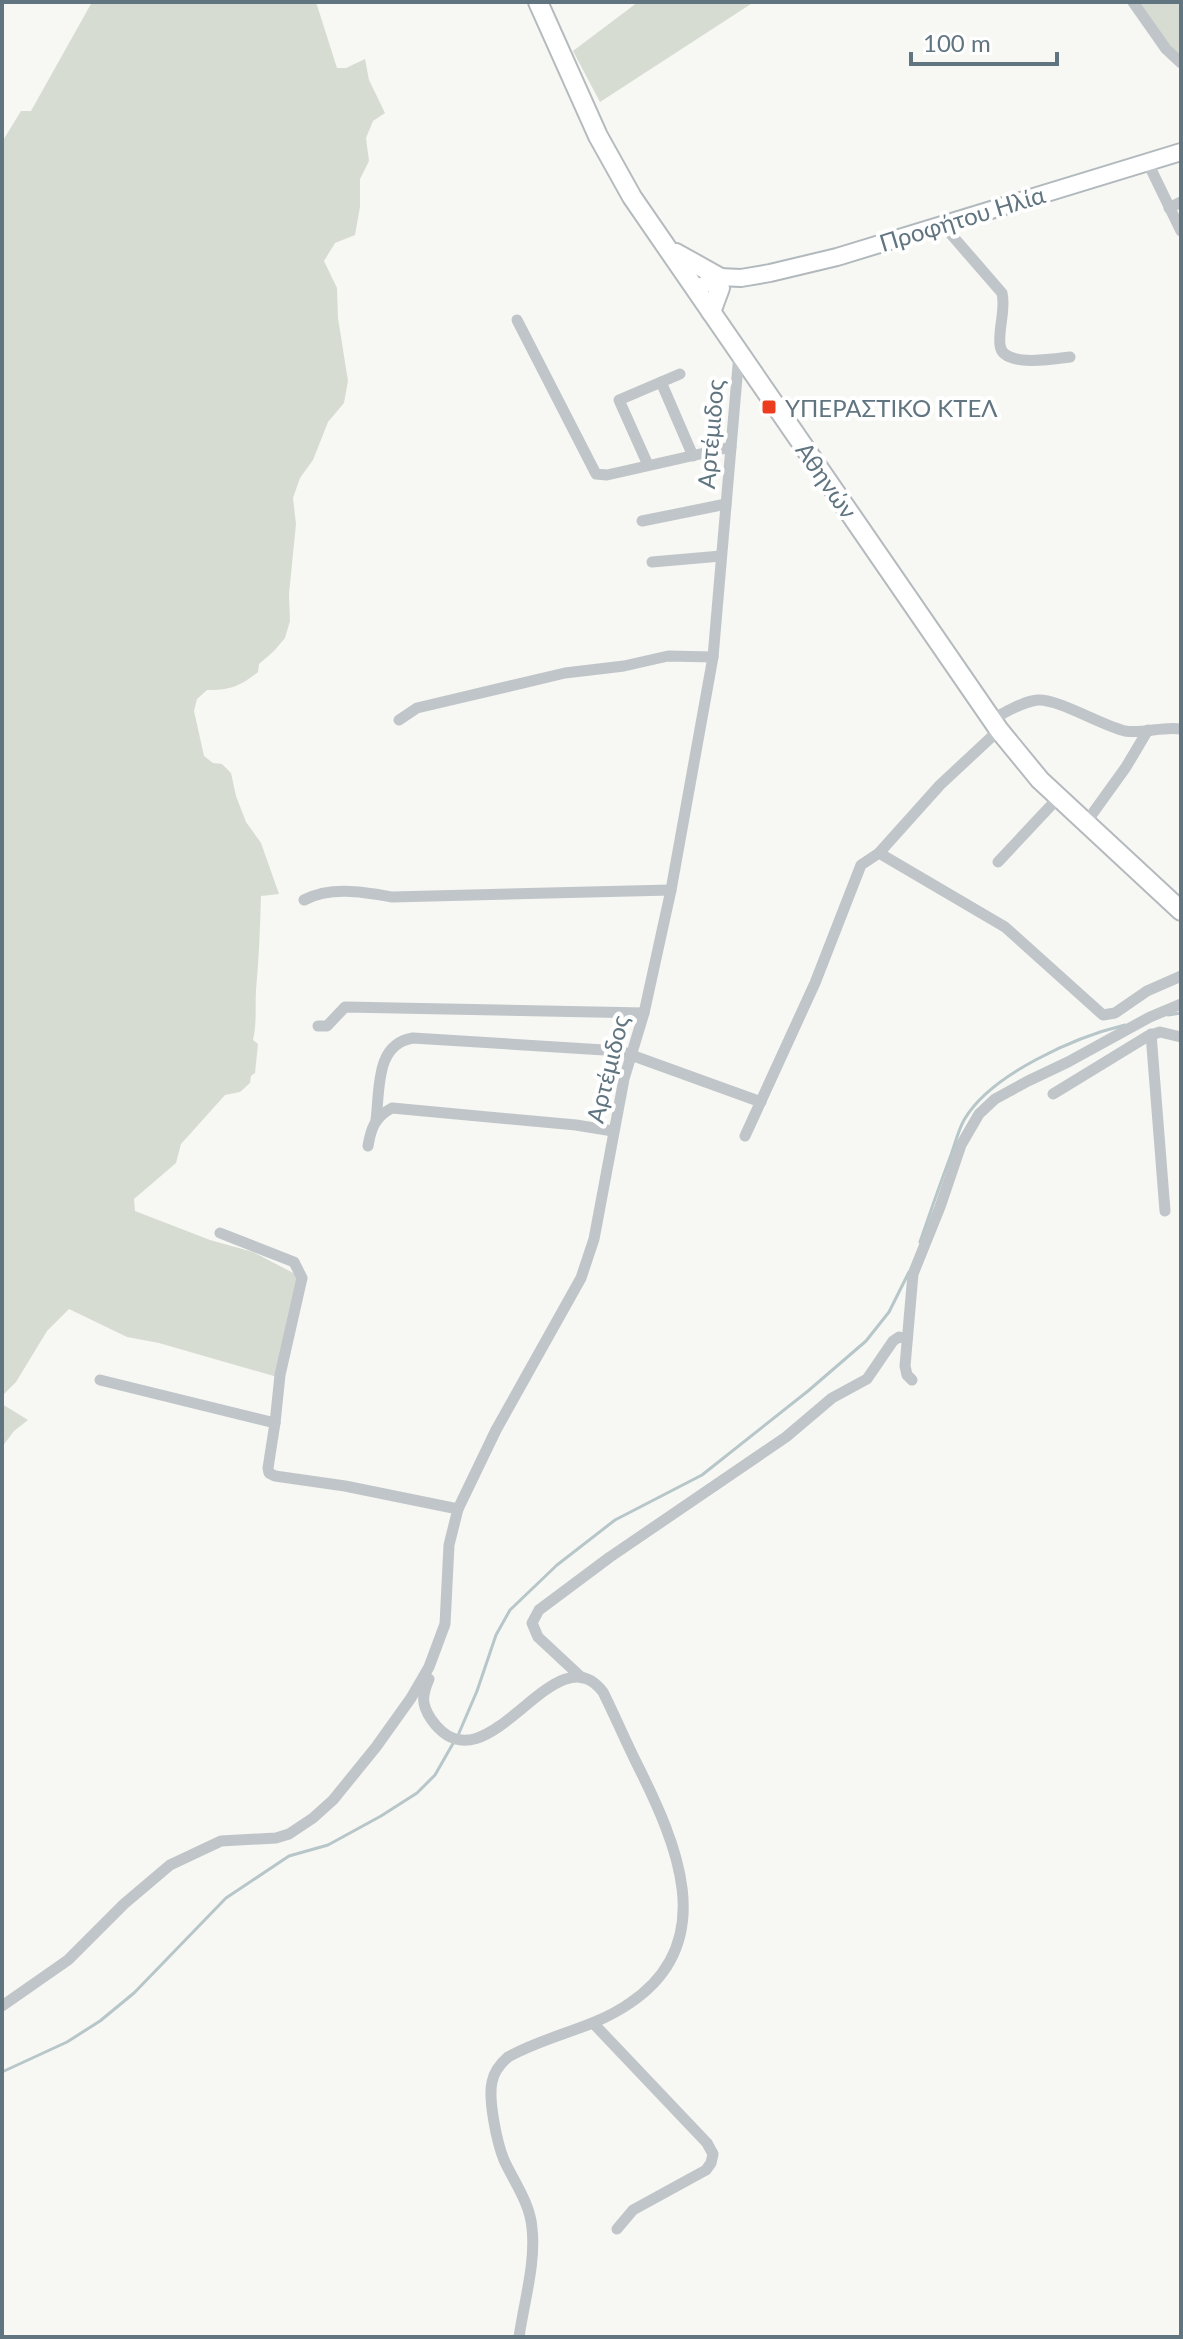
<svg xmlns="http://www.w3.org/2000/svg" width="1183" height="2339" font-family="Lato,sans-serif">
	<style>
		.grass { fill: #d7dcd2 }
		.lines { fill: none; stroke-linecap: round; stroke-linejoin: round }
		.stream { stroke: #b7c6c9; stroke-width: 3 }
		.secondary-casing { stroke: #b1b9bd; stroke-width: 20 }
		.primary-casing { stroke: #b5babe; stroke-width: 22 }
		.street { stroke: #bfc5c8; stroke-width: 11 }
		.secondary { stroke: #fff; stroke-width: 16 }
		.primary { stroke: #fff; stroke-width: 18 }
		.poi-dot { fill: #ec3e1e; stroke: #fff; stroke-width: 3 }
		.labels { text-anchor: middle; dominant-baseline: central; stroke-width: 8; stroke-linejoin: round; paint-order: stroke }
		.street-label { font-size: 24px; fill: #607580; stroke: #fff }
		.poi-label { font-size: 24px; fill: #607580; stroke: #fff; text-anchor: start }
	</style>
	<rect width="100%" height="100%" fill="#f7f7f3"/>
	<g class="grass">
		<path d="M92,2H316L337,68H346L365,59L369,80L385,113L373,121L366,138L369,161L360,179V207L355,235L335,243L324,261L337,288L338,318L348,381L344,403L328,422L313,460L300,478L293,498L296,524L289,594L290,621L285,638L274,651L259,664L258,672C241,686 229,691 207,690L197,699L194,711L204,756L213,763L222,764L231,773L236,796L246,822L261,843L279,894L261,896C260,928 259,959 256,990C255,1008 257,1023 253,1040L258,1044L255,1073L251,1076L250,1083L240,1092L225,1095L181,1144L176,1163L134,1199L135,1211L210,1240L253,1252L299,1276L277,1377L159,1343L127,1337L69,1309L47,1331L16,1382L2,1396V142L21,111H31Z"/>
		<path d="M638,2H754L600,102L573,51Z"/>
		<path d="M1139,2H1181V58L1157,31Z"/>
		<path d="M2,1404L28,1420L14,1431L2,1447Z"/>
	</g>
	<g class="lines">
		<g class="stream">
			<path d="M1168,1015L1181,1013"/>
			<path d="M920,1242C930,1213 940,1184 951,1155C955,1144 958,1131 964,1120C991,1074 1075,1037 1125,1025"/>
			<path d="M459,1733L477,1691L496,1635L510,1610L557,1565L615,1520L702,1475L808,1391L866,1341L889,1312L909,1272"/>
			<path d="M2,2072L67,2042L100,2021L134,1993L226,1898L289,1856L328,1845L381,1816L417,1793L435,1775L455,1740"/>
		</g>
		<g class="secondary-casing">
			<path id="secondary" d="M696,289L719,277L741,278L770,273L837,257L1181,152"/>
		</g>
		<g class="primary-casing">
			<g id="primary">
				<path d="M538,2L598,136L632,197L999,730L1040,780L1181,911"/>
				<path d="M676,253L719,277"/>
				<path d="M711,312L720,288"/>
			</g>
		</g>
		<g class="street">
			<path d="M1133,2L1166,49L1181,63"/>
			<path d="M1147,161L1181,231"/>
			<path d="M1169,208L1181,202"/>
			<path d="M943,225L1002,293C1006,310 998,328 1000,345C1002,368 1054,359 1070,357"/>
			<path d="M517,320L596,474L607,475L731,447"/>
			<path d="M661,382L693,456"/>
			<path d="M648,465L619,400L680,374"/>
			<path d="M642,521L726,504"/>
			<path d="M652,562L721,556"/>
			<path d="M992,719C1005,713 1023,701 1038,700C1059,699 1100,725 1125,731C1144,734 1162,726 1181,729"/>
			<path d="M399,720L417,708L565,673L624,666L668,656L713,657"/>
			<path d="M1085,824L1126,767L1148,730"/>
			<path d="M879,853L1005,927L1103,1015L1115,1013L1147,991L1181,976"/>
			<path d="M998,862L1058,798"/>
			<path d="M304,900C331,886 363,892 392,897L671,890"/>
			<path d="M318,1026H327L345,1007L644,1013"/>
			<path d="M1151,1034L1165,1211"/>
			<path d="M1053,1094L1148,1036L1160,1032L1181,1037"/>
			<path d="M376,1120C380,1089 375,1044 413,1038L620,1051L761,1102"/>
			<path d="M745,1136L815,983L861,865L879,853L940,785L999,730"/>
			<path d="M368,1146C371,1128 375,1117 392,1108L576,1125L613,1131"/>
			<path d="M220,1233L294,1262L302,1278L280,1375L275,1423"/>
			<path d="M100,1380L275,1423L268,1468L269,1473L275,1476L345,1486L458,1509"/>
			<path d="M912,1380L907,1375L905,1366L913,1274L940,1207L961,1145L979,1114L995,1099L1028,1081L1068,1062L1150,1017L1181,1004"/>
			<path d="M582,1678L538,1637L532,1623L539,1610L610,1557L786,1437L832,1398L867,1379L893,1341L899,1337L907,1339"/>
			<path d="M429,1679C422,1695 421,1704 431,1719C486,1798 554,1627 603,1692C615,1716 625,1740 637,1764C676,1842 721,1942 630,2003C593,2029 547,2035 508,2057C500,2064 494,2072 492,2082C488,2100 497,2143 504,2160C514,2182 530,2203 532,2228C536,2263 524,2302 519,2337"/>
			<path d="M2,2006L68,1960L124,1904L170,1865L221,1841L276,1838L289,1834L313,1818L333,1800L376,1747L411,1698L429,1667L445,1624L449,1545L458,1509L496,1430L581,1278L594,1239L624,1079L644,1013L671,890L713,657L739,354"/>
			<path d="M593,2023L707,2143L713,2154L711,2163L706,2170L633,2210L617,2229"/>
		</g>
		<use href="#secondary" class="secondary"/>
		<use href="#primary" class="primary"/>
	</g>
	<rect class="poi-dot" x="761" y="399" width="16" height="16" rx="4"/>
	<g class="labels">
		<g class="street-label">
			<text transform="translate(962 218) rotate(-17)">Προφήτου Ηλία</text>
			<text transform="translate(710 434) rotate(-85)">Αρτέμιδος</text>
			<text transform="translate(827 480) rotate(55)">Αθηνών</text>
			<text transform="translate(607 1069) rotate(-76)">Αρτέμιδος</text>
		</g>
		<g class="poi-label">
			<text x="785" y="407">ΥΠΕΡΑΣΤΙΚΟ ΚΤΕΛ</text>
		</g>
	</g>
	<rect width="1183" height="2339" fill="none" stroke="#607580" stroke-width="8"/>
	<path d="M911 52v12h146v-12" fill="none" stroke="#607580" stroke-width="4"/>
	<text x="923" y="52" font-size="24" fill="#607580" stroke="#ffffff" stroke-width="6" paint-order="stroke">100 m</text>
</svg>
